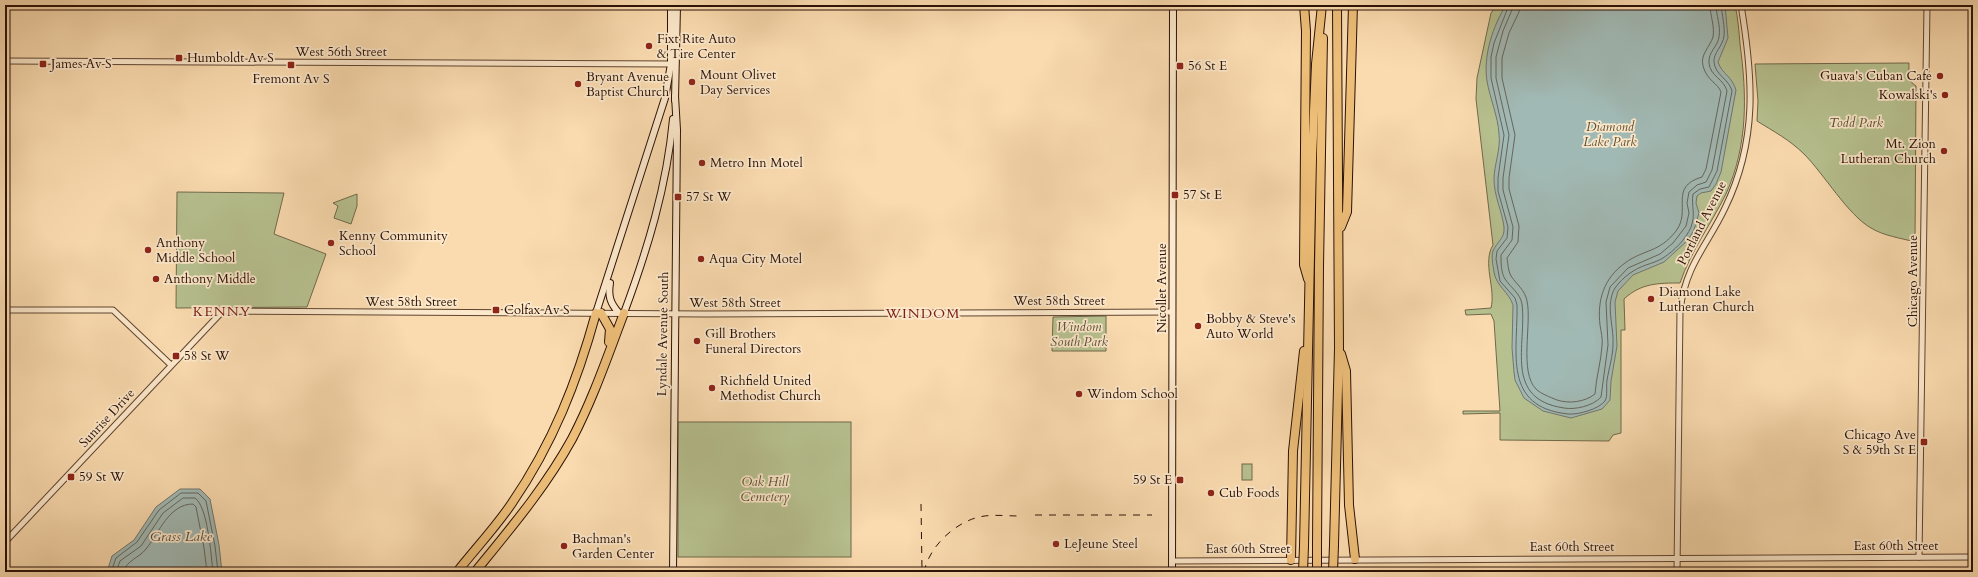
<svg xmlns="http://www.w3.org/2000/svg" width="1978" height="577" font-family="Cardo,serif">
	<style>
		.green { fill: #b7c190; stroke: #71694b }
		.water { fill: #a1b9b4; stroke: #72766e }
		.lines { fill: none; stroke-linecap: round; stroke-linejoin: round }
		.shore { stroke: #66655d; stroke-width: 1 }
		.tertiary-casing { stroke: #5f4430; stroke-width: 7 }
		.secondary-casing { stroke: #2b1106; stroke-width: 8 }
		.motorway-casing { stroke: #2b1106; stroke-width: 10 }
		.tertiary { stroke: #fce8cb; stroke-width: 5 }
		.secondary { stroke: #fce8cb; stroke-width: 6 }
		.motorway { stroke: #edbe78; stroke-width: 8 }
		.rail { stroke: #2b1106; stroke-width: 1; stroke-dasharray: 7 7; stroke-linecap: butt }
		.motorway-bridge-casing { stroke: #2b1106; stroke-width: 10; stroke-linecap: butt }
		.motorway-bridge { stroke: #edbe78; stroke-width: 8 }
		.poi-dot { fill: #8f2418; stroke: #fce8cb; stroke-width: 1.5 }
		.labels { text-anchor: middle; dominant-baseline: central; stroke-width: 3.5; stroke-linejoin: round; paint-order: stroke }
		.poi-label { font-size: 13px; fill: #2b1106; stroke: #fce8cb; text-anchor: start }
		.street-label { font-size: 13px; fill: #2b1106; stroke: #fce8cb }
		.park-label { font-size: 13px; font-style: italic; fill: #5c4f36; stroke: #fce8cb }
		.neighbourhood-label { font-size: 14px; letter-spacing: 1px; fill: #7a1f14; stroke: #fce8cb }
		.water-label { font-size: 14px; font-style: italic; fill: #544c43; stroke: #fce8cb }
	</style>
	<rect width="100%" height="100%" fill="#fadbaf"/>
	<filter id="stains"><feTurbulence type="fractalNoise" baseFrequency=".005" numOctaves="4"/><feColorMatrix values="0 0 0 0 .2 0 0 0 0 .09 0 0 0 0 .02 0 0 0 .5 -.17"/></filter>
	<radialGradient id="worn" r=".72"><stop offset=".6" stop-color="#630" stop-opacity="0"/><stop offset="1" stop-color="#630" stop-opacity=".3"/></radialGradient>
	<g class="green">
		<path d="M1497,5H1735C1738,18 1739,31 1740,44C1747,96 1748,145 1726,194C1711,224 1691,251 1680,283C1659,283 1641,283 1624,299L1625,330H1621V433L1613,435L1609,441L1500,440V413L1463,414V411H1500L1494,321L1491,314L1466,315L1465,310L1491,308C1496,288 1482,263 1493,245L1476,99L1477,78L1491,13Z"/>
		<path d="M1909,63C1909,72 1907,81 1916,86L1915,242C1901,238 1884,236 1871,228C1848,215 1824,174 1804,154C1790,140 1773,131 1757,121L1758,101L1755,64Z"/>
		<path d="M177,192L284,193L274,234L326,254L307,307L176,308Z"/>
		<path d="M357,194V206L351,224L334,218L338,206L333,203Z"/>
		<path d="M1106,316V351H1052L1053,317Z"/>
		<rect x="678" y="422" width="173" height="135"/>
		<rect x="1242" y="464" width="10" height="16"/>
	</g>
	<g class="water">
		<path d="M1506,5H1725L1728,38L1718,62C1722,74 1732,76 1736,90L1721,172L1716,184L1711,191L1701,193L1697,196L1696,203L1699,213L1694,230L1688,240L1664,262L1633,275L1618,291L1615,302L1617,346L1611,381L1610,400L1602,409L1571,418L1543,411L1524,398L1515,380L1514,372L1512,348L1513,305C1509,292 1496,286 1494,272C1493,265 1491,257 1493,251C1497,241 1505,239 1504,227C1502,211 1494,196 1494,179C1494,165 1501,149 1499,134C1498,116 1490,99 1487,81C1483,55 1493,26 1506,5Z"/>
		<path d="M180,489H200L210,499L219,545L222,572H107L112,556L134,540L156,507Z"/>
	</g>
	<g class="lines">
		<g class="shore">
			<path d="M1509,5L1494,43L1491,57V78L1504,135L1498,178V191L1508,227L1507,238L1497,251L1496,259L1500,281L1515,298L1517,305C1518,352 1502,407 1568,414C1578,415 1599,409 1605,401C1608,396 1606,386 1607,380C1609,368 1613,356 1613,344C1614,326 1605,305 1615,288C1623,277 1634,269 1646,265C1652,263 1658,261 1663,258C1674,251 1686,239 1691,227C1696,213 1691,207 1693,194L1700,189L1709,187L1717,171L1732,91C1729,79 1715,75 1714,62C1713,53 1723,46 1724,36C1725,26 1722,15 1721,5"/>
			<path d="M1514,5L1503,31L1496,57V78L1509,135L1503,178V190L1513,227L1512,240L1501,255C1501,262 1501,273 1505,279C1511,288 1520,293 1522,304C1527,345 1503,399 1564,408C1575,410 1593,406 1601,397L1608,345L1606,302L1610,287L1628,268L1660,254L1673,243L1686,226L1689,213L1687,203L1689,192L1697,185L1706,182L1712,170L1727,91C1724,79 1710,76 1709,63C1708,52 1718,46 1719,37C1721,26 1716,15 1716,5"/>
			<path d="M1520,5L1519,12L1509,33L1502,58V78L1515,135L1509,178V189L1519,226L1518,242L1507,258C1508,264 1508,271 1511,276C1517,285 1525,290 1527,301C1532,323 1519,372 1536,389C1541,394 1550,397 1557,400C1569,404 1585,402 1595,394C1596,378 1601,362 1602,346C1603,339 1601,332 1600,325C1597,300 1604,278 1625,263C1644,249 1659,253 1676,231C1692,210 1668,187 1702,177L1706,169L1721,92C1718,83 1707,81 1703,66C1700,54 1710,47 1713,37C1715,27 1710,15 1710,5"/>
			<path d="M111,572L116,558L137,542L159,510L181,493H198L206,501L215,546L218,572"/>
			<path d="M116,572L120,561L141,546L163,513L183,498H195C208,507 211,556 213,572"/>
			<path d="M123,572C127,560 139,558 146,549C159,533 169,504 193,504L196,507L204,548L207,572"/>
		</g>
		<g class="tertiary-casing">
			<g id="tertiary">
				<path d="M5,61L674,64"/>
				<path d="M5,310H113L171,365"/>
				<path d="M5,542L219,315L226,311L706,314L1172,312"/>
				<path d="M1919,557L1927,5"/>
				<path d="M1172,561L1973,557"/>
				<path d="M1677,572L1680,310C1686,264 1707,246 1725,208C1758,140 1753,77 1741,5"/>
			</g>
		</g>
		<g class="secondary-casing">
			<g id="secondary">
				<path d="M675,100L677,5"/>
				<path d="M610,283C608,296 610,303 619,313"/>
				<path d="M596,313L665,98L671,64V5"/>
				<path d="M624,313C647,251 667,186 673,119"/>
				<path d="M673,572L677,130L675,96"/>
				<path d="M1172,572L1173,5"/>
			</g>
		</g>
		<g class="motorway-casing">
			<g id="motorway">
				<path d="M1304,5L1306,31L1304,265L1308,279"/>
				<path d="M1341,227L1347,212L1353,5"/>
				<path d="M601,313L610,329L609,342"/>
				<path d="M1341,354L1346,371L1349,505L1355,559"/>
				<path d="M1317,545L1319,266L1323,38"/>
				<path d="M1334,545L1339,348L1337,5"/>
				<path d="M1304,546L1312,159L1316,64L1322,5"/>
				<path d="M1291,560L1293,451L1304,351"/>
				<path d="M457,572C475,549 496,527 512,503C553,443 577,382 596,313"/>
				<path d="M475,572C510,529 545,488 572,439C593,399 608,355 624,313"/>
			</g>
		</g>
		<use href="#tertiary" class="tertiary"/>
		<use href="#secondary" class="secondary"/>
		<use href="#motorway" class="motorway"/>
		<g class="rail">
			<path d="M921,504L922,570"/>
			<path d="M1035,515H1152"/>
			<path d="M924,572C929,547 954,523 979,517C992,514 1006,516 1019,516"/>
		</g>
		<g class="motorway-bridge-casing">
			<g id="motorway-bridge">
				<path d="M1303,572L1304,546"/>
				<path d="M1317,572V545"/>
				<path d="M1333,572L1334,545"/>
			</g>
		</g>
		<use href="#motorway-bridge" class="motorway-bridge"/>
	</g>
	<g class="poi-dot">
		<circle cx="649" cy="46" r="4"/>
		<rect x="175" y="54" width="8" height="8" rx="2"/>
		<rect x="39" y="60" width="8" height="8" rx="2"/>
		<rect x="287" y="61" width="8" height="8" rx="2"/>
		<rect x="1176" y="62" width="8" height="8" rx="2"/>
		<circle cx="1940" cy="76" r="4"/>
		<circle cx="692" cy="82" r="4"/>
		<circle cx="578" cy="84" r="4"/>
		<circle cx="1945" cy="95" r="4"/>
		<circle cx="1944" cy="151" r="4"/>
		<circle cx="702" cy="163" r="4"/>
		<rect x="1171" y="191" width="8" height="8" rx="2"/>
		<rect x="674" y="193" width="8" height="8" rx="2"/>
		<circle cx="331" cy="243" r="4"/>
		<circle cx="148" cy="250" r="4"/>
		<circle cx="701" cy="259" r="4"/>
		<circle cx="156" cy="279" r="4"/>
		<circle cx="1651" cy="299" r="4"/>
		<rect x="492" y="306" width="8" height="8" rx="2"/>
		<circle cx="1198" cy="326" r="4"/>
		<circle cx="697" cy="341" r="4"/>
		<rect x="172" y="352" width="8" height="8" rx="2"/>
		<circle cx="712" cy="388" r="4"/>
		<circle cx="1079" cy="394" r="4"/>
		<rect x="1920" y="438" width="8" height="8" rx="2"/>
		<rect x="67" y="473" width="8" height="8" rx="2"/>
		<rect x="1176" y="476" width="8" height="8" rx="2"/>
		<circle cx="1211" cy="493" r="4"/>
		<circle cx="1056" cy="544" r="4"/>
		<circle cx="564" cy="546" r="4"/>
	</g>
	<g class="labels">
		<g class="poi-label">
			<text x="657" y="39">Fixt Rite Auto<tspan x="657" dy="15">&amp; Tire Center</tspan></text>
			<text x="187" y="58">Humboldt Av S</text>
			<text x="51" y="64">James Av S</text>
			<text x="1188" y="66">56 St E</text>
			<text x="700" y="75">Mount Olivet<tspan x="700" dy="15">Day Services</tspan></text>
			<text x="1932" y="76" text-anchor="end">Guava's Cuban Cafe</text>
			<text x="586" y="77">Bryant Avenue<tspan x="586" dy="15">Baptist Church</tspan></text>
			<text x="291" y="79" text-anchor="middle">Fremont Av S</text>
			<text x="1937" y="95" text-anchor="end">Kowalski's</text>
			<text x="1936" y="144" text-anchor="end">Mt. Zion<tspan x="1936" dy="15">Lutheran Church</tspan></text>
			<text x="710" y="163">Metro Inn Motel</text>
			<text x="1183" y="195">57 St E</text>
			<text x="686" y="197">57 St W</text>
			<text x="339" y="236">Kenny Community<tspan x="339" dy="15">School</tspan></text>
			<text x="156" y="243">Anthony<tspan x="156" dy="15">Middle School</tspan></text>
			<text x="709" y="259">Aqua City Motel</text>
			<text x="164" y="279">Anthony Middle</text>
			<text x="1659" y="292">Diamond Lake<tspan x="1659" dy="15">Lutheran Church</tspan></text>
			<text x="504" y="310">Colfax Av S</text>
			<text x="1206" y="319">Bobby &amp; Steve's<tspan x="1206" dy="15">Auto World</tspan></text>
			<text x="705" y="334">Gill Brothers<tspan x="705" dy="15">Funeral Directors</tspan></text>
			<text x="184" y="356">58 St W</text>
			<text x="720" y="381">Richfield United<tspan x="720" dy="15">Methodist Church</tspan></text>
			<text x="1087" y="394">Windom School</text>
			<text x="1916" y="435" text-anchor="end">Chicago Ave<tspan x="1916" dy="15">S &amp; 59th St E</tspan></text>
			<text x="79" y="477">59 St W</text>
			<text x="1172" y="480" text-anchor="end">59 St E</text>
			<text x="1219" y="493">Cub Foods</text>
			<text x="572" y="539">Bachman's<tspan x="572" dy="15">Garden Center</tspan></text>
			<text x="1064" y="544">LeJeune Steel</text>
		</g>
		<g class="street-label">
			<text x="341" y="52">West 56th Street</text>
			<text transform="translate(1702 223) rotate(-63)">Portland Avenue</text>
			<text transform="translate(1913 281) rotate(-90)">Chicago Avenue</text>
			<text transform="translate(1162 288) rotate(-90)">Nicollet Avenue</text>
			<text x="1059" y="301">West 58th Street</text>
			<text x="411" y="302">West 58th Street</text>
			<text x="735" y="303">West 58th Street</text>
			<text transform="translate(663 334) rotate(-89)">Lyndale Avenue South</text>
			<text transform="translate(107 418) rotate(-47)">Sunrise Drive</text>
			<text x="1896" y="546">East 60th Street</text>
			<text x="1572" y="547">East 60th Street</text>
			<text x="1248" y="549">East 60th Street</text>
		</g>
		<g class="park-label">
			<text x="1856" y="123">Todd Park</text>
			<text x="1610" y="127">Diamond<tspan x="1610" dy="15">Lake Park</tspan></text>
			<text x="1079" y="327">Windom<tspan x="1079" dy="15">South Park</tspan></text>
			<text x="765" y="482">Oak Hill<tspan x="765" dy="15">Cemetery</tspan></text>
		</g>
		<g class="neighbourhood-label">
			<text x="222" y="311">KENNY</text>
			<text x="923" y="313">WINDOM</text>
		</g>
		<g class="water-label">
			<text x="181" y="536">Grass Lake</text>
		</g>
	</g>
	<rect width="1978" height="577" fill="none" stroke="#fadbaf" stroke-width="20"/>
	<rect x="6" y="6" width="1966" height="565" fill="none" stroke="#2b1106" stroke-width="2"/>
	<rect x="10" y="10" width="1958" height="557" fill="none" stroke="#2b1106"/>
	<rect width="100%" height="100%" filter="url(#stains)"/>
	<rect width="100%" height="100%" fill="url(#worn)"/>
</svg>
